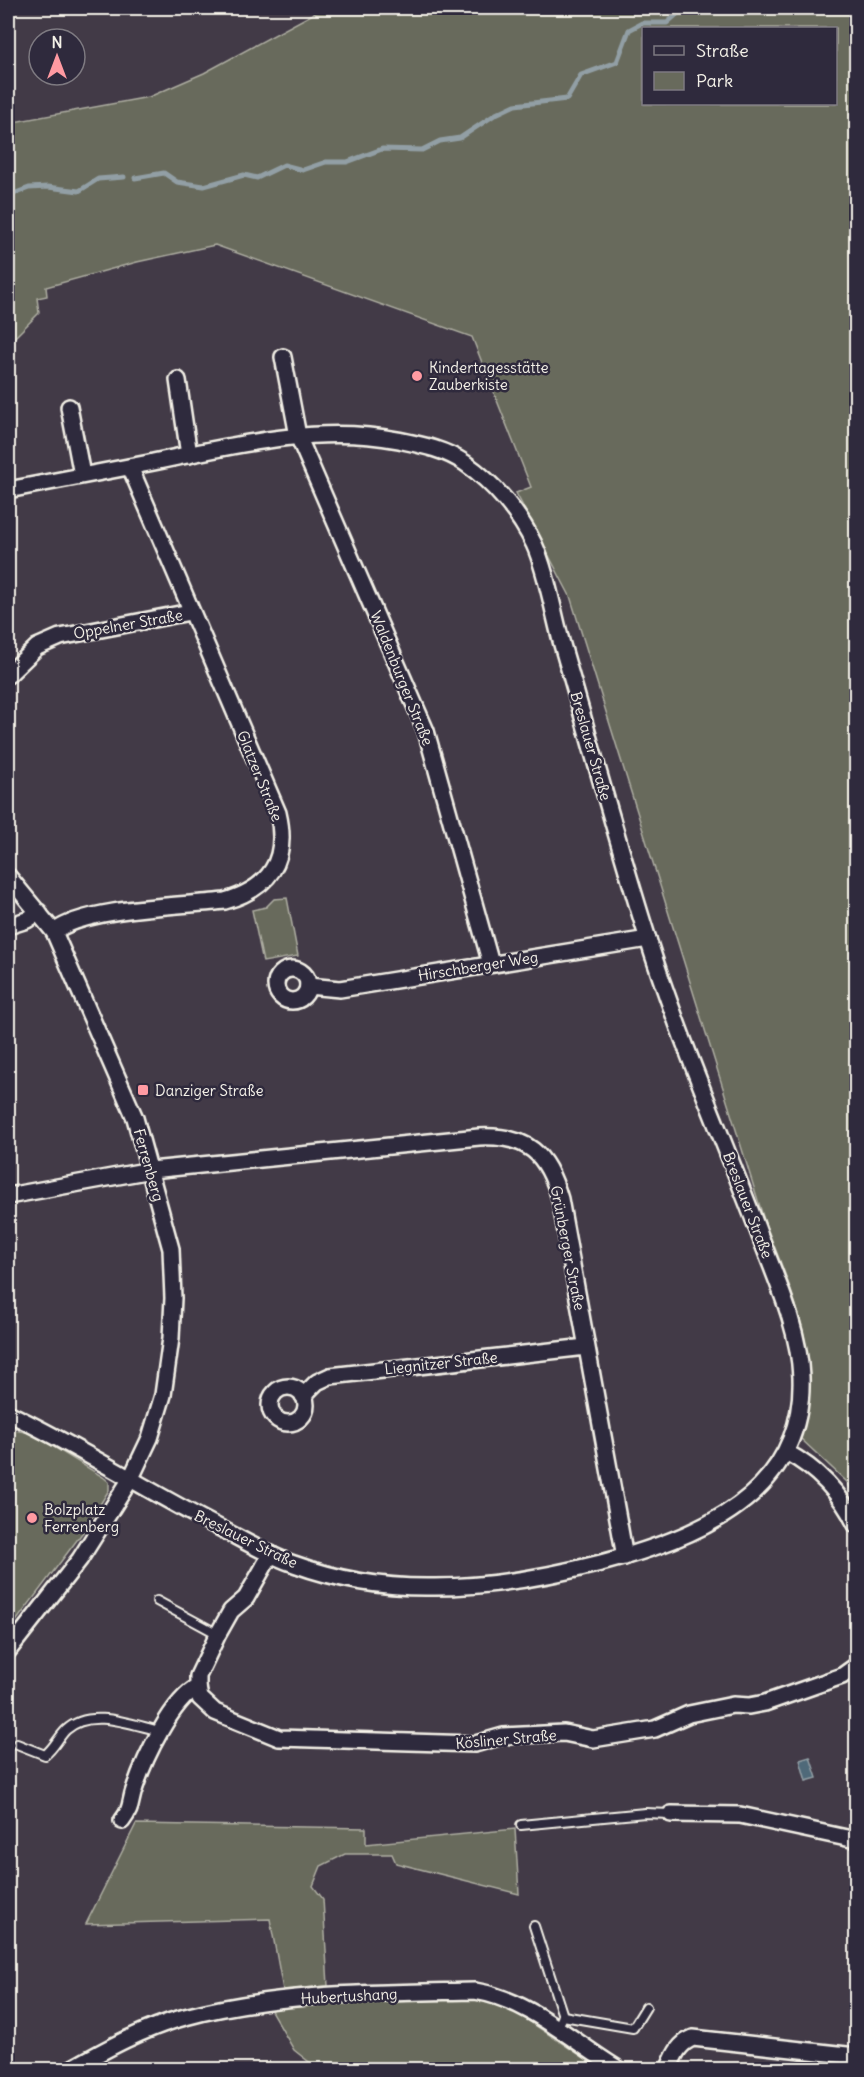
<svg xmlns="http://www.w3.org/2000/svg" width="864" height="2077" font-family="Delius,sans-serif">
	<style>
		.green { fill: #686a5c; stroke: #aeaea2; stroke-width: 1.5; fill-rule: evenodd }
		.water { fill: #506979; stroke: #929fa5; stroke-width: 1.5 }
		.lines { fill: none; stroke-linecap: round; stroke-linejoin: round }
		.stream { stroke: #929fa5; stroke-width: 5 }
		.lane-casing { stroke: #f4f1e8; stroke-width: 12 }
		.street-casing { stroke: #f4f1e8; stroke-width: 20 }
		.lane { stroke: #2f2a3d; stroke-width: 8 }
		.street { stroke: #2f2a3d; stroke-width: 15 }
		.poi-dot { fill: #ff9aa2; stroke: #2f2a3d; stroke-width: 2 }
		.labels { text-anchor: middle; dominant-baseline: central; stroke-width: 5; stroke-linejoin: round; paint-order: stroke }
		.poi-label { font-size: 15px; fill: #f4f1e8; stroke: #2f2a3d; text-anchor: start }
		.street-label { font-size: 15px; fill: #f4f1e8; stroke: #2f2a3d }
	</style>
	<rect width="100%" height="100%" fill="#423a47"/>
	<filter id="ink" filterUnits="userSpaceOnUse"><feTurbulence type="fractalNoise" baseFrequency=".0167" numOctaves="2"/><feDisplacementMap in="SourceGraphic" scale="12" xChannelSelector="R" yChannelSelector="G"/><feConvolveMatrix kernelMatrix="1 2 1 2 8 2 1 2 1" color-interpolation-filters="sRGB"/></filter>
	<g filter="url(#ink)">
		<g class="green">
			<path d="M324,8H856V1500L847,1482L800,1438C807,1408 811,1377 806,1346C800,1309 779,1258 765,1223L570,596L516,493L531,487L472,337L215,245L137,262L46,287L47,296L37,298L39,313L8,344V123L149,97L204,73ZM644,28H836V104H644Z"/>
			<path d="M287,898L298,956L263,962L252,910L266,907L274,899Z"/>
			<path d="M8,1429L31,1433L103,1477L109,1482V1490L83,1532L8,1632Z"/>
			<path d="M136,1824L366,1828V1844L515,1829L519,1894L396,1863L392,1854H345L321,1866L313,1886L323,1899L328,1986L283,1990L270,1919L86,1924Z"/>
			<path d="M494,1998L601,2069H318L294,2050L270,2009L279,2006Z"/>
		</g>
		<path class="water" d="M810,1757L817,1778L806,1781L800,1760Z"/>
		<g class="lines">
			<g class="stream">
				<path d="M135,178L164,173L177,182L204,186L244,175L257,178L284,165L303,170L326,162H347L382,149L422,150L440,141L460,138L496,114L515,105L567,99L581,75L617,62L629,30L642,23H667L684,8"/>
				<path d="M8,196L29,188L48,187L79,191L98,179L124,177"/>
			</g>
			<g class="lane-casing">
				<g id="lane">
					<path d="M157,1601L218,1634"/>
					<path d="M17,1744L45,1755C54,1748 58,1738 66,1730C90,1707 133,1725 160,1731"/>
					<path d="M521,1825L645,1813L671,1814"/>
					<path d="M534,1926L563,2016L557,2029"/>
					<path d="M563,2016L633,2028L646,2007"/>
				</g>
			</g>
			<g class="street-casing">
				<g id="street">
					<path d="M283,357L298,436L426,731L491,964"/>
					<path d="M178,380L189,455"/>
					<path d="M69,407L82,475"/>
					<path d="M8,490C55,481 102,472 149,463C231,446 315,424 398,440C422,445 444,449 465,463C494,483 519,513 534,544C547,572 554,617 563,648C591,744 617,841 647,936C678,1035 720,1131 757,1228C774,1275 799,1326 801,1377C805,1495 697,1538 601,1563C546,1577 491,1587 435,1587C388,1588 338,1580 294,1564C267,1555 243,1540 218,1527C147,1491 80,1447 8,1413"/>
					<path d="M8,675L37,647L60,637L190,612"/>
					<path d="M8,876L54,932L135,1118L171,1249L173,1298L171,1338L163,1395L150,1438L130,1480L80,1559L8,1651"/>
					<path d="M8,926L27,920L39,912"/>
					<path d="M54,932C85,907 182,906 225,901C270,888 289,860 278,813L130,467"/>
					<circle cx="292" cy="985" r="16"/>
					<path d="M308,986L340,989L648,939"/>
					<path d="M8,1196L151,1170L479,1137C528,1135 547,1153 560,1199L625,1557"/>
					<circle cx="288" cy="1405" r="18"/>
					<path d="M303,1396L317,1382L330,1376L586,1347"/>
					<path d="M786,1452C818,1469 840,1492 856,1525"/>
					<path d="M198,1687L200,1698L215,1712L279,1738L475,1744L503,1736L564,1733L593,1739L655,1729L689,1714L733,1705L749,1706L765,1703L842,1676L856,1666"/>
					<path d="M671,1814L740,1815L856,1840"/>
					<path d="M122,1821C133,1807 129,1803 135,1787C144,1760 172,1699 198,1687V1676L218,1634L231,1611L246,1598L271,1554"/>
					<path d="M69,2070C106,2049 144,2028 185,2017C278,1992 380,1993 475,1991C530,2000 573,2042 620,2070"/>
					<path d="M668,2070C674,2056 678,2044 693,2038L856,2056"/>
				</g>
			</g>
			<use href="#lane" class="lane"/>
			<use href="#street" class="street"/>
		</g>
	</g>
	<g class="poi-dot">
		<circle cx="417" cy="376" r="6"/>
		<rect x="137" y="1084" width="12" height="12" rx="3"/>
		<circle cx="32" cy="1518" r="6"/>
	</g>
	<g class="labels">
		<g class="poi-label">
			<text x="429" y="367">Kindertagesstätte<tspan x="429" dy="17">Zauberkiste</tspan></text>
			<text x="155" y="1090">Danziger Straße</text>
			<text x="44" y="1509">Bolzplatz<tspan x="44" dy="17">Ferrenberg</tspan></text>
		</g>
		<g class="street-label">
			<text transform="translate(128 624) rotate(-10)">Oppelner Straße</text>
			<text transform="translate(402 678) rotate(68)">Waldenburger Straße</text>
			<text transform="translate(591 746) rotate(74)">Breslauer Straße</text>
			<text transform="translate(260 776) rotate(68)">Glatzer Straße</text>
			<text transform="translate(478 966) rotate(-9)">Hirschberger Weg</text>
			<text transform="translate(149 1165) rotate(74)">Ferrenberg</text>
			<text transform="translate(748 1205) rotate(69)">Breslauer Straße</text>
			<text transform="translate(568 1248) rotate(79)">Grünberger Straße</text>
			<text transform="translate(441 1363) rotate(-6)">Liegnitzer Straße</text>
			<text transform="translate(246 1539) rotate(26)">Breslauer Straße</text>
			<text transform="translate(506 1739) rotate(-5)">Kösliner Straße</text>
			<text transform="translate(349 1996) rotate(-3)">Hubertushang</text>
		</g>
	</g>
	<rect width="864" height="2077" fill="none" stroke="#2f2a3d" stroke-width="30"/>
	<rect x="15" y="15" width="834" height="2047" fill="none" stroke="#f4f1e8" stroke-width="2" filter="url(#ink)"/>
	<rect x="642" y="27" width="195" height="78" fill="#2f2a3d" stroke="#7e7a81" stroke-width="1.5"/>
	<rect x="654" y="46" width="30" height="9" fill="#2f2a3d" stroke="#7e7a81" stroke-width="1.5"/>
	<text x="696" y="57" font-size="18" fill="#f4f1e8">Straße</text>
	<rect x="654" y="72" width="30" height="18" fill="#686a5c" stroke="#7e7a81" stroke-width="1.5"/>
	<text x="696" y="87" font-size="18" fill="#f4f1e8">Park</text>
	<g transform="translate(57 57)"><circle r="28" fill="#2f2a3d" stroke="#7e7a81" stroke-width="1.5"/>
	<path d="M0-4.5L10 22L0 15L-10 22Z" fill="#ff9aa2"/>
	<text y="-9" font-size="16" font-weight="bold" text-anchor="middle" fill="#f4f1e8">N</text>
	</g>
</svg>
